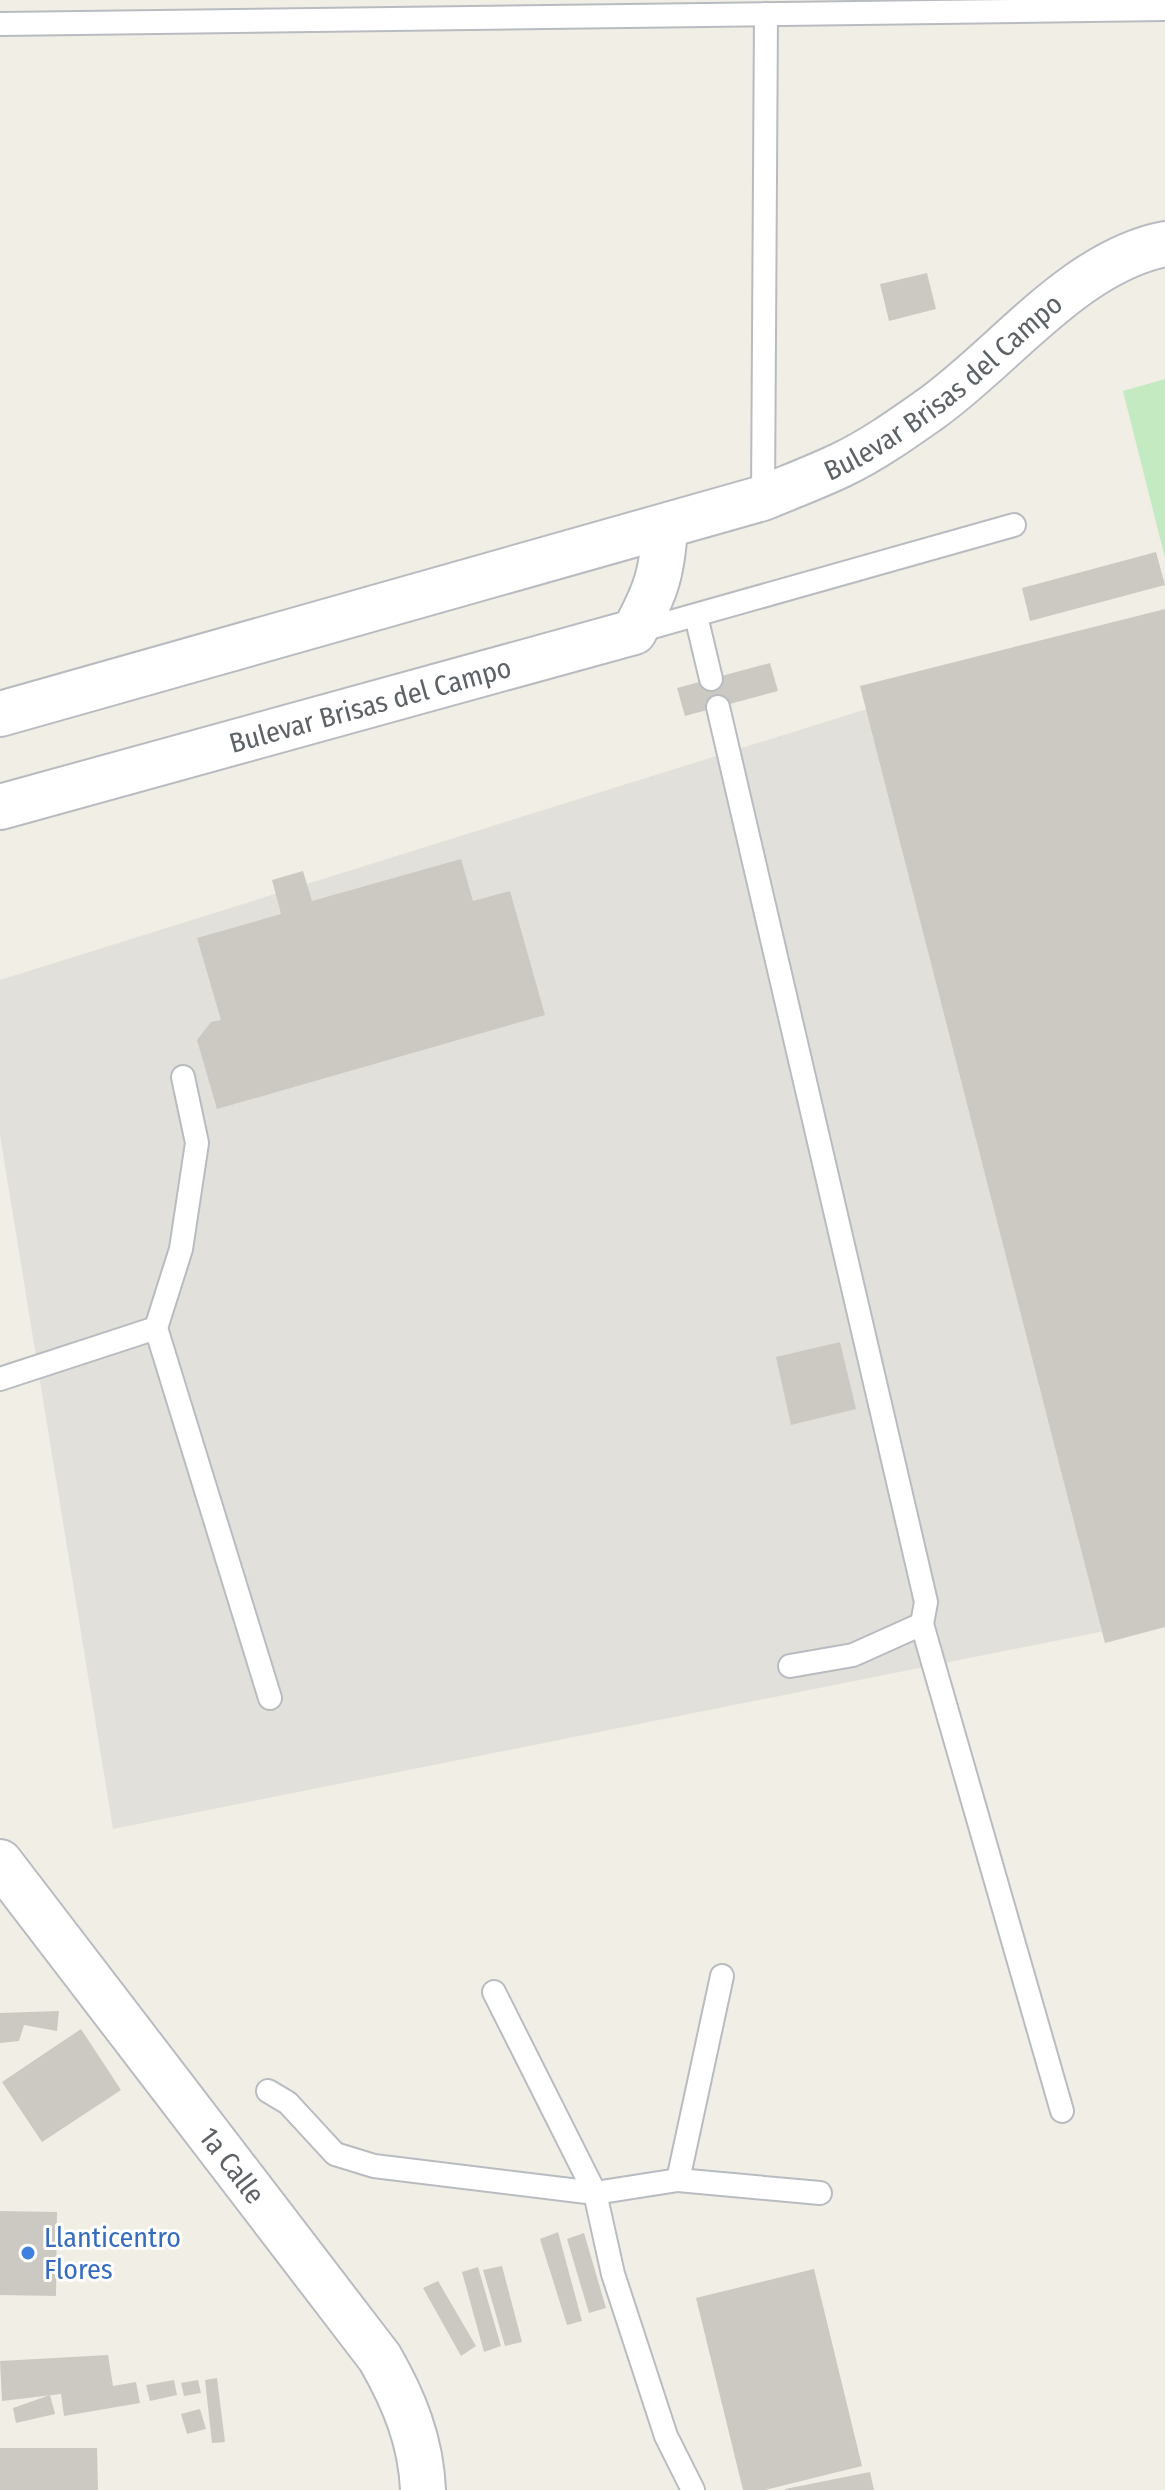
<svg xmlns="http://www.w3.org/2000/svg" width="1165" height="2490" font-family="'Fira Sans Condensed',sans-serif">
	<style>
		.industrial { fill: #e2e0da }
		.green { fill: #c3eac1 }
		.building { fill: #ccc9c3 }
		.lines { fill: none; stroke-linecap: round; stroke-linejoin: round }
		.service-casing { stroke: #b8bcc0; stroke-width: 26 }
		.minor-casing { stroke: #b8bcc0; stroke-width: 48 }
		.tertiary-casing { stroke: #b8bcc0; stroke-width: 48 }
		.service { stroke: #fff; stroke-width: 22 }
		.minor { stroke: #fff; stroke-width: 44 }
		.tertiary { stroke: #fff; stroke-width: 44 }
		.shop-dot { fill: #3f7fe0; stroke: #fff; stroke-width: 3 }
		.labels { text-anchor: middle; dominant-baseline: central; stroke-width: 6; stroke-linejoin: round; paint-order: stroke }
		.street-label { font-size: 28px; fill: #5d6267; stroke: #fff }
		.shop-label { font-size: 28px; fill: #366cbe; stroke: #fff; text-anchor: start }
	</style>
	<rect width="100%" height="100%" fill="#f1eee6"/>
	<path class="industrial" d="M1087,640L1165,1619L113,1829L0,1135V980Z"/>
	<path class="green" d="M1165,379V558L1123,391Z"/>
	<g class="building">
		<path d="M927,273L936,309L889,321L880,284Z"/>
		<path d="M1156,552L1165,585L1030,621L1022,588Z"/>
		<path d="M1165,609V1627L1105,1643L860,686Z"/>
		<path d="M770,663L778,691L685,716L677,688Z"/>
		<path d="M461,859L473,901L510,891L545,1015L217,1109L197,1040L211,1022L221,1020L197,938L281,914L272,880L303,871L312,901Z"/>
		<path d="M840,1342L856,1409L791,1425L776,1357Z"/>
		<path d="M59,2011L57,2031L24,2025L19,2041L0,2043V2013Z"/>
		<path d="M81,2029L121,2090L42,2142L2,2082Z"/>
		<path d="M0,2211L57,2212L56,2296L0,2295Z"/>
		<path d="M558,2232L582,2321L567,2325L540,2239Z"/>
		<path d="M584,2233L606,2308L589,2313L567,2239Z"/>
		<path d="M502,2266L522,2342L505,2346L483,2270Z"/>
		<path d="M478,2267L501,2346L484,2352L462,2272Z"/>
		<path d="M814,2269L862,2466L765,2490H743L696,2298Z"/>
		<path d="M438,2281L476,2346L461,2356L423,2288Z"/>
		<path d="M108,2355L113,2386L136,2382L140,2403L64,2416L61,2394L2,2401L0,2361Z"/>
		<path d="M217,2378L225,2442L212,2443L205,2380Z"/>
		<path d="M174,2380L177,2395L150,2401L146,2385Z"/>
		<path d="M198,2380L201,2393L184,2396L181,2383Z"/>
		<path d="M50,2395L55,2414L16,2423L13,2408Z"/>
		<path d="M200,2409L206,2429L187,2434L181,2414Z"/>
		<path d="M0,2448H97L98,2490H0Z"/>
		<path d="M870,2472L874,2490H785V2489Z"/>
	</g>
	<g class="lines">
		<g class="service-casing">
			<g id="service">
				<path d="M0,24L1165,9"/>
				<path d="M763,498L766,14"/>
				<path d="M696,616L711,679"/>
				<path d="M635,632L1014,525"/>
				<path d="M718,707L926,1602L922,1624L853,1655L790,1666"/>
				<path d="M156,1328L181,1249L197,1143L183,1077"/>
				<path d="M0,1379L156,1328L270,1698"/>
				<path d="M922,1624L1062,2111"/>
				<path d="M494,1992L595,2193L678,2180L722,1976"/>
				<path d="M268,2091L288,2103L335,2154L374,2166L595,2193L613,2274L666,2436L693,2490"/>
				<path d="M678,2180L820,2193"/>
			</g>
		</g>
		<g class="minor-casing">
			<g id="minor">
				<path id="s1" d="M0,1862L380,2358C404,2400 421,2441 423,2490"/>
			</g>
		</g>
		<g class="tertiary-casing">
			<g id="tertiary">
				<path id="s2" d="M0,714L763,498C789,487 816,477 841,465C871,451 902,429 929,410C1003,358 1073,262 1165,244"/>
				<path id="s3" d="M0,807L634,632C656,591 662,574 665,527"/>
			</g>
		</g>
		<use href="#service" class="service"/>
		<use href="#minor" class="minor"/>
		<use href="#tertiary" class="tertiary"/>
	</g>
	<circle class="shop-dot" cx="28" cy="2253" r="8"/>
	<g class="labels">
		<g class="street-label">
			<text stroke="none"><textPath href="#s2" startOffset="1006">Bulevar Brisas del Campo</textPath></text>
			<text stroke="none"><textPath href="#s3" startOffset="384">Bulevar Brisas del Campo</textPath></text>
			<text stroke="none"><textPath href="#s1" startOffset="382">1a Calle</textPath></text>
		</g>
		<g class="shop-label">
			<text x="44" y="2237">Llanticentro<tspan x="44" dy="32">Flores</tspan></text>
		</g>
	</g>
</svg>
